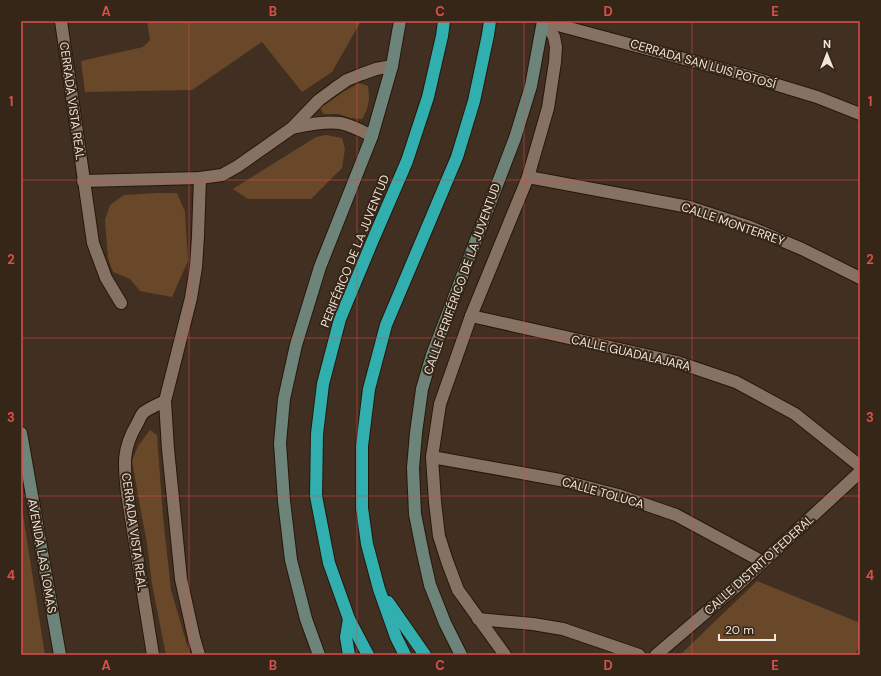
<svg xmlns="http://www.w3.org/2000/svg" width="881" height="676" font-family="'DM Sans',sans-serif">
	<style>
		.green { fill: #694729 }
		.lines { fill: none; stroke-linecap: round; stroke-linejoin: round }
		.street-casing { stroke: #271709; stroke-width: 14 }
		.secondary-casing { stroke: #271709; stroke-width: 14 }
		.highway-casing { stroke: #271709; stroke-width: 14 }
		.street { stroke: #867262; stroke-width: 12 }
		.secondary { stroke: #6c8479; stroke-width: 12 }
		.highway { stroke: #31afaf; stroke-width: 12 }
		.grid { fill: none; stroke: #db4e4c; stroke-width: 1; stroke-opacity: 0.55 }
		.labels { text-anchor: middle; dominant-baseline: central; stroke-width: 4; stroke-linejoin: round; paint-order: stroke }
		.street-label { font-size: 12px; fill: #f0e5dc; stroke: #362617 }
		.neatline { fill: none; stroke: #db4e4c; stroke-width: 1.5 }
		.grid-label { font-size: 13px; text-anchor: middle; font-weight: bold; fill: #db4e4c }
	</style>
	<rect width="100%" height="100%" fill="#413021"/>
	<g class="green">
		<path d="M147,21H361L332,72L302,92L262,42L192,90L85,92L81,61L143,47L150,40Z"/>
		<path d="M359,83L368,86C370,100 369,107 362,119L350,118L339,114H324L320,108L343,92Z"/>
		<path d="M326,135L342,138L345,149L342,168L311,199H248L233,189L316,137Z"/>
		<path d="M158,193H177L185,212L188,261L172,297L140,291L130,279L113,272L108,258L105,220L110,205L124,195Z"/>
		<path d="M150,430L157,435L163,517L171,590L190,655H166L152,584L147,543L141,512L132,461L138,446Z"/>
		<path d="M21,502L45,655H21Z"/>
		<path d="M757,581L860,623V646L854,655H680Z"/>
	</g>
	<g class="lines">
		<g class="street-casing">
			<g id="street">
				<path d="M61,21L93,243L106,278L121,303"/>
				<path d="M543,21L748,76L817,97L860,114"/>
				<path d="M292,128C307,125 324,121 340,123C351,125 362,131 372,136"/>
				<path d="M528,177L689,207L750,227L802,249L860,278"/>
				<path d="M83,181L200,178L222,175L238,166L292,128L319,100L334,89L347,80L362,74L376,69L392,66"/>
				<path d="M471,316L677,362L736,382L795,414L860,466"/>
				<path d="M432,457L560,480L618,495L676,515L763,562"/>
				<path d="M478,619L533,624L563,629L639,655"/>
				<path d="M153,655L127,493C124,465 122,449 137,424C139,421 140,416 143,413C147,409 159,404 165,401"/>
				<path d="M199,655L194,638L181,579L168,449L165,401L191,298L196,267L198,236L200,178"/>
				<path d="M505,655L458,590L447,561L439,536L435,502L432,457L440,404L471,316L528,177L548,108L555,62L556,47L554,37L549,28L543,21"/>
				<path d="M656,655L737,586L860,472"/>
			</g>
		</g>
		<g class="secondary-casing">
			<g id="secondary">
				<path d="M21,433L60,655"/>
				<path d="M319,655L306,619L291,560L284,501L280,443L284,399L296,345L320,267L372,136L392,66L400,21"/>
				<path d="M461,655L445,623L430,585L423,554L415,514L413,468L416,433L422,389L432,355L515,138L531,86L543,21"/>
			</g>
		</g>
		<g class="highway-casing">
			<g id="highway">
				<path d="M388,602L425,655"/>
				<path d="M349,619L346,637L349,655"/>
				<path d="M368,655L349,619L329,563L316,496L317,434L323,384L340,319L372,242L407,161L428,97L442,36L444,21"/>
				<path d="M405,655L396,637L379,589L367,544L362,508V446L369,389L386,325L457,157L474,101L488,35L490,21"/>
			</g>
		</g>
		<use href="#street" class="street"/>
		<use href="#secondary" class="secondary"/>
		<use href="#highway" class="highway"/>
	</g>
	<path class="grid" d="M189,21V655M357,21V655M524,21V655M692,21V655M21,180H860M21,338H860M21,496H860"/>
	<g class="labels">
		<g class="street-label">
			<text transform="translate(703 64) rotate(16)">CERRADA SAN LUIS POTOSÍ</text>
			<text transform="translate(72 101) rotate(82)">CERRADA VISTA REAL</text>
			<text transform="translate(733 224) rotate(19)">CALLE MONTERREY</text>
			<text transform="translate(355 251) rotate(-68)">PERIFÉRICO DE LA JUVENTUD</text>
			<text transform="translate(462 279) rotate(-70)">CALLE PERIFÉRICO DE LA JUVENTUD</text>
			<text transform="translate(631 353) rotate(13)">CALLE GUADALAJARA</text>
			<text transform="translate(603 493) rotate(16)">CALLE TOLUCA</text>
			<text transform="translate(134 532) rotate(82)">CERRADA VISTA REAL</text>
			<text transform="translate(42 556) rotate(80)">AVENIDA LAS LOMAS</text>
			<text transform="translate(759 565) rotate(-42)">CALLE DISTRITO FEDERAL</text>
		</g>
	</g>
	<rect width="881" height="676" fill="none" stroke="#362617" stroke-width="44"/>
	<g transform="translate(827 54)" stroke="#362617" stroke-width="3" paint-order="stroke">
	<path d="M0-3L7 15L0 10L-7 15Z" fill="#f0e5dc"/>
	<text y="-6" font-size="11" font-weight="bold" text-anchor="middle" fill="#f0e5dc">N</text>
	</g>
	<path d="M719 634v6h56v-6" fill="none" stroke="#f0e5dc" stroke-width="2"/>
	<text x="725" y="634" font-size="12" fill="#f0e5dc" stroke="#362617" stroke-width="3" paint-order="stroke">20 m</text>
	<rect x="22" y="22" width="837" height="632" class="neatline"/>
	<g class="grid-label">
		<text x="106" y="16">A</text>
		<text x="273" y="16">B</text>
		<text x="440" y="16">C</text>
		<text x="608" y="16">D</text>
		<text x="775" y="16">E</text>
		<text x="11" y="106">1</text>
		<text x="870" y="106">1</text>
		<text x="11" y="264">2</text>
		<text x="870" y="264">2</text>
		<text x="11" y="422">3</text>
		<text x="870" y="422">3</text>
		<text x="11" y="580">4</text>
		<text x="870" y="580">4</text>
		<text x="106" y="670">A</text>
		<text x="273" y="670">B</text>
		<text x="440" y="670">C</text>
		<text x="608" y="670">D</text>
		<text x="775" y="670">E</text>
	</g>
</svg>
